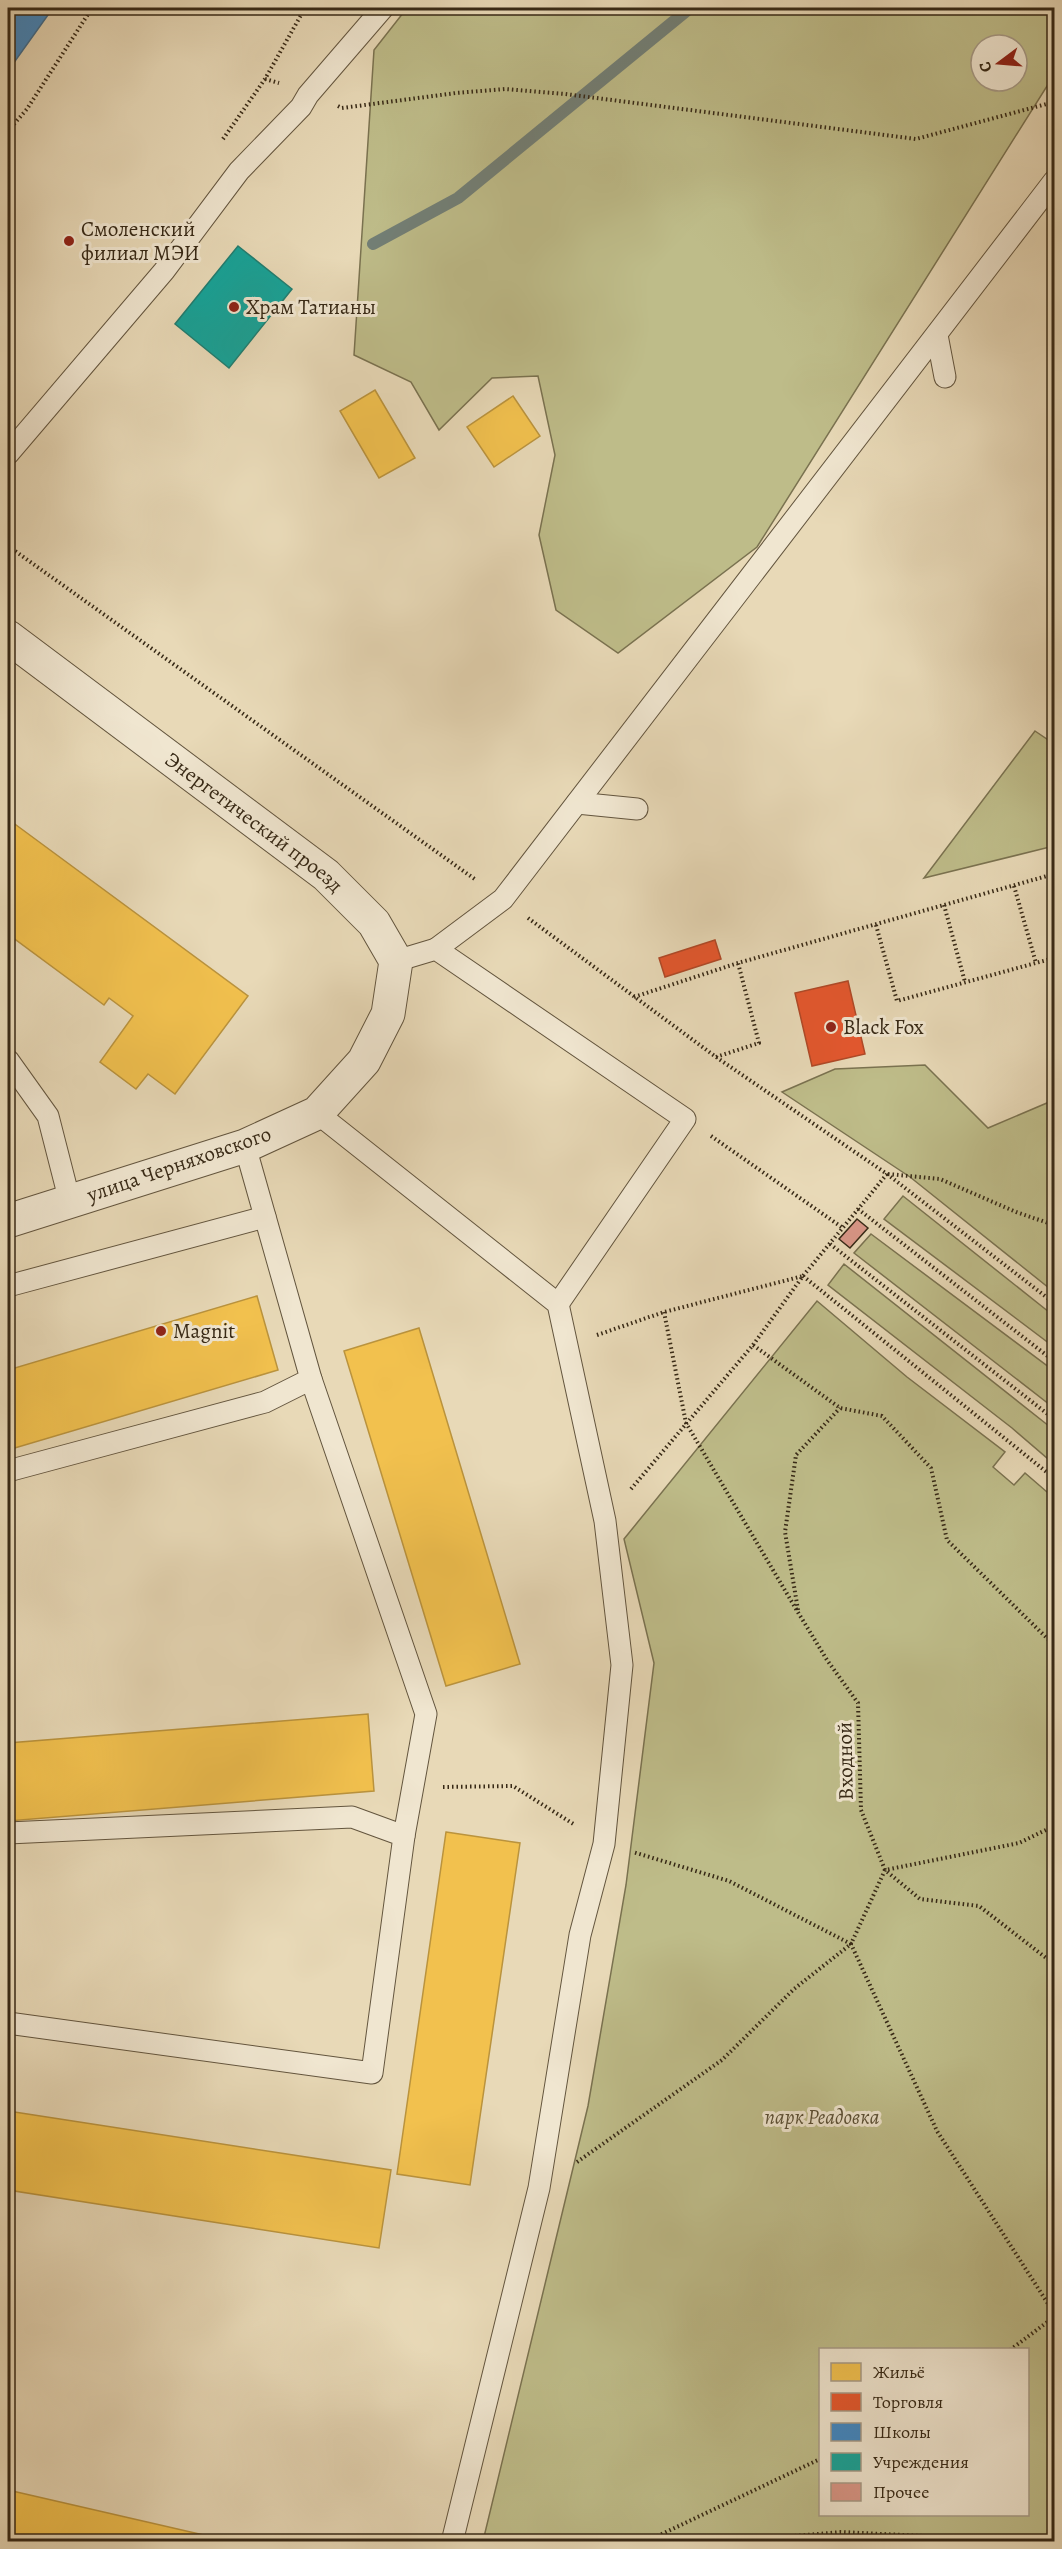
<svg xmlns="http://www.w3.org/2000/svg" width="1062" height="2549" font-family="Alegreya,serif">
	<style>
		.green { fill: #bebc89; stroke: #7a7250; stroke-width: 1.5; fill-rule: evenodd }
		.homes { fill: #f2c14e; stroke: #ba933d; stroke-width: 1.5 }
		.shops { fill: #e4572e; stroke: #b04927; stroke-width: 1.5 }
		.schools { fill: #3f88c5; stroke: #3d6c90; stroke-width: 1.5 }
		.public { fill: #17a398; stroke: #217e71; stroke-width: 1.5 }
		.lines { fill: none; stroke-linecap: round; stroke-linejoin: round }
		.stream { stroke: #727f76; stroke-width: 12 }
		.building { fill: #d99687; stroke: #372916; stroke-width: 1.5 }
		.service-casing { stroke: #63553e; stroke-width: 23 }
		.tertiary-casing { stroke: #63553e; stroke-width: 35 }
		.path { stroke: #372916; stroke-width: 4; stroke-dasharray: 1.5 3; stroke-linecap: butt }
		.service { stroke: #f0e6d0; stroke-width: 21 }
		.tertiary { stroke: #f0e6d0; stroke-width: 33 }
		.poi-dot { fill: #8f2418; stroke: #f0e6d0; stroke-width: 2 }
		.labels { text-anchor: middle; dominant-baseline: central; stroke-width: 6; stroke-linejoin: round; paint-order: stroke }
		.poi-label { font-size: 21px; fill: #372916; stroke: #f0e6d0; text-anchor: start }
		.street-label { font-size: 21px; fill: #372916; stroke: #f0e6d0 }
		.park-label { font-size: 21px; font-style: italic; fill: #594e33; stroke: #f0e6d0 }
	</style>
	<rect width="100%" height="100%" fill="#e8d9b7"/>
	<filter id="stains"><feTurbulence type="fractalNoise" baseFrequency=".00333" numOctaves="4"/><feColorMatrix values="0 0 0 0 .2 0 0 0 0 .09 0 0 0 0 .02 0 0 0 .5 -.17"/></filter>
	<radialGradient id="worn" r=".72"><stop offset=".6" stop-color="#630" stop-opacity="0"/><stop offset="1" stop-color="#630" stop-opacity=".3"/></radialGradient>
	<g class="green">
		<path d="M407,8H1054V75L757,547L618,653L556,610L539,535L555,455L538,376L492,378L439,430L411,382L354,355L374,50ZM981,45H1017V81H981Z"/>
		<path d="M1035,731L1054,744V846L924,878Z"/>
		<path d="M925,1065L988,1128L1054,1100V1292L910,1177L782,1092L835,1069Z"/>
		<path d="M903,1196L1054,1316V1347L884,1219Z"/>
		<path d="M871,1234L1054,1371V1408L854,1253Z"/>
		<path d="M844,1264L1054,1430V1464L1012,1428L828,1285Z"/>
		<path d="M817,1301L907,1377L1005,1452L993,1467L1014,1485L1025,1473L1054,1498V2541H483L588,2106L626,1885L654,1663L624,1539ZM820,2350H1028V2514H820Z"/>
	</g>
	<g class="homes">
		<path d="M375,390L415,458L379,478L340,411Z"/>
		<path d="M513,396L540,436L494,467L467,427Z"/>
		<path d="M8,819L248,996L175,1094L148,1074L136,1089L100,1062L133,1016L109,998L104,1005L8,934Z"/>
		<path d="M257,1296L278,1370L8,1450V1370Z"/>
		<path d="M419,1328L520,1664L446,1686L344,1351Z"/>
		<path d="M368,1714L374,1791L8,1821V1743Z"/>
		<path d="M446,1832L520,1843L470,2185L397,2174Z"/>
		<path d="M8,2111L391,2170L379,2248L8,2190Z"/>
		<path d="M8,2490L234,2542H8Z"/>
	</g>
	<g class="shops">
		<path d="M715,940L721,959L665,977L659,958Z"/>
		<path d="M848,981L865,1054L812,1066L795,993Z"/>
	</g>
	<path class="schools" d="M8,8H53L8,71Z"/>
	<path class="public" d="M238,246L292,289L229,368L175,324Z"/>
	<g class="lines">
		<path class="stream" d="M373,244L458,198L690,8"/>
	</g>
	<path class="building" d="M857,1219L868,1228L850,1248L839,1239Z"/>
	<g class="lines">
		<g class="service-casing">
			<g id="service">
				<path d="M937,335L945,377"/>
				<path d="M8,454L164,271L239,171L301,107L308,95L383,8"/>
				<path d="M577,803L637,809"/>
				<path d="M436,949L503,899L1054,181"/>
				<path d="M396,961L436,949L685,1119L558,1304"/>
				<path d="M8,1060L48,1116L70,1202"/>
				<path d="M317,1113L558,1304L605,1521L622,1665L604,1844L580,1935L539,2188L452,2542"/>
				<path d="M8,1286L265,1217"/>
				<path d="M311,1379L426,1714L404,1836"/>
				<path d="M8,1471L265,1402L311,1379L245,1146"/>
				<path d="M8,1833L352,1817L404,1836L372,2073L8,2023"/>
			</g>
		</g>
		<g class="tertiary-casing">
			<g id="tertiary">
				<path id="s1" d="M8,637L326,875L374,923L396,961L388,1014L364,1061L317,1113L245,1146L8,1221"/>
			</g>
		</g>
		<g class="path">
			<path d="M265,79L279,83"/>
			<path d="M338,106L342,108L456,93L505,89L565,94L916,139L1054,102"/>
			<path d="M8,131L27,109L92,8"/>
			<path d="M223,139L265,79L305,8"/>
			<path d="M8,546L476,880"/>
			<path d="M1014,886L1036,963"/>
			<path d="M944,905L965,982"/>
			<path d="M528,918L716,1057L887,1174L1054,1303"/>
			<path d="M876,925L897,1001L1054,958"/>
			<path d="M634,997L738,963L1054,874"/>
			<path d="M716,1057L759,1043L738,963"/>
			<path d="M711,1136L843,1228"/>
			<path d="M888,1174L940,1179L1016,1212L1054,1225"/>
			<path d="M858,1209L1054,1361"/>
			<path d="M830,1244L1054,1419"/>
			<path d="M803,1276L1054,1478"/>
			<path d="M664,1312L686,1423L799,1614L827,1660L858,1703L861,1810L885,1870L920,1899L979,1906L1054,1964"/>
			<path d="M597,1335L664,1312L803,1276"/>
			<path d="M753,1345L803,1276L887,1174"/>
			<path d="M631,1489L753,1345L840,1408L882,1416L931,1468L947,1540L1054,1645"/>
			<path d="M798,1610L785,1532L796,1455L840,1408"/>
			<path d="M443,1787L513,1786L575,1825"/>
			<path d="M1054,1826L1019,1843L885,1870L851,1944L937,2131L1054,2313"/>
			<path d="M577,2162L722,2060L794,1989L851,1944L729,1881L633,1852"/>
			<path d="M1010,2350L1054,2317"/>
			<path d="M645,2542L820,2459"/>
			<path d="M723,2542L841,2532L965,2538L983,2542"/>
		</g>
		<use href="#service" class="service"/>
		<use href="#tertiary" class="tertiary"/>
	</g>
	<g class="poi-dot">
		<circle cx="69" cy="241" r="6"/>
		<circle cx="234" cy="307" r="6"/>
		<circle cx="831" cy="1027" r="6"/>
		<circle cx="161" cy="1331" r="6"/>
	</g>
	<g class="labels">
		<g class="poi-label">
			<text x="81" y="229">Смоленский<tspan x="81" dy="24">филиал МЭИ</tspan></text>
			<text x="246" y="307">Храм Татианы</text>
			<text x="843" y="1027">Black Fox</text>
			<text x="173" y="1331">Magnit</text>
		</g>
		<g class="street-label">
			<text stroke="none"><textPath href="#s1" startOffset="308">Энергетический проезд</textPath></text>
			<text transform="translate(179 1164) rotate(-19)">улица Черняховского</text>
			<text transform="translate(845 1761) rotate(-91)">Входной</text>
		</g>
		<g class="park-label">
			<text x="822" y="2117">парк Реадовка</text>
		</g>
	</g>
	<rect width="1062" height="2549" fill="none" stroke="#e8d9b7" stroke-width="30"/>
	<rect x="9" y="9" width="1044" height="2531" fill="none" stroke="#372916" stroke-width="3"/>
	<rect x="15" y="15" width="1032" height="2519" fill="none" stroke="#372916" stroke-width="1.5"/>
	<rect x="819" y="2348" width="210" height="168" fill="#f0e6d0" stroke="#a69a86" stroke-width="1.5"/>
	<rect x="831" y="2363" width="30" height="18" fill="#f2c14e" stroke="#a69a86" stroke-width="1.5"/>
	<text x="873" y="2378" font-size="18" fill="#372916">Жильё</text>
	<rect x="831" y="2393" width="30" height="18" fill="#e4572e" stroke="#a69a86" stroke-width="1.5"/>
	<text x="873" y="2408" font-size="18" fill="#372916">Торговля</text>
	<rect x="831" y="2423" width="30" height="18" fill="#3f88c5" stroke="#a69a86" stroke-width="1.5"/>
	<text x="873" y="2438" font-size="18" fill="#372916">Школы</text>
	<rect x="831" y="2453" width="30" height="18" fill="#17a398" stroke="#a69a86" stroke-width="1.5"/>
	<text x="873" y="2468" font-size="18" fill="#372916">Учреждения</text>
	<rect x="831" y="2483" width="30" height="18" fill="#d99687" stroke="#a69a86" stroke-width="1.5"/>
	<text x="873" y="2498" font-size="18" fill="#372916">Прочее</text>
	<g transform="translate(999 63) rotate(254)"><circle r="28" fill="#f0e6d0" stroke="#a69a86" stroke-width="1.5"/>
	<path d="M0-4.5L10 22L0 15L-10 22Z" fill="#8f2418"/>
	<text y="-9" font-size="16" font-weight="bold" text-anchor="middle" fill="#372916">С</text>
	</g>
	<rect width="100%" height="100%" filter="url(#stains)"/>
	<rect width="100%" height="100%" fill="url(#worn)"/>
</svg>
